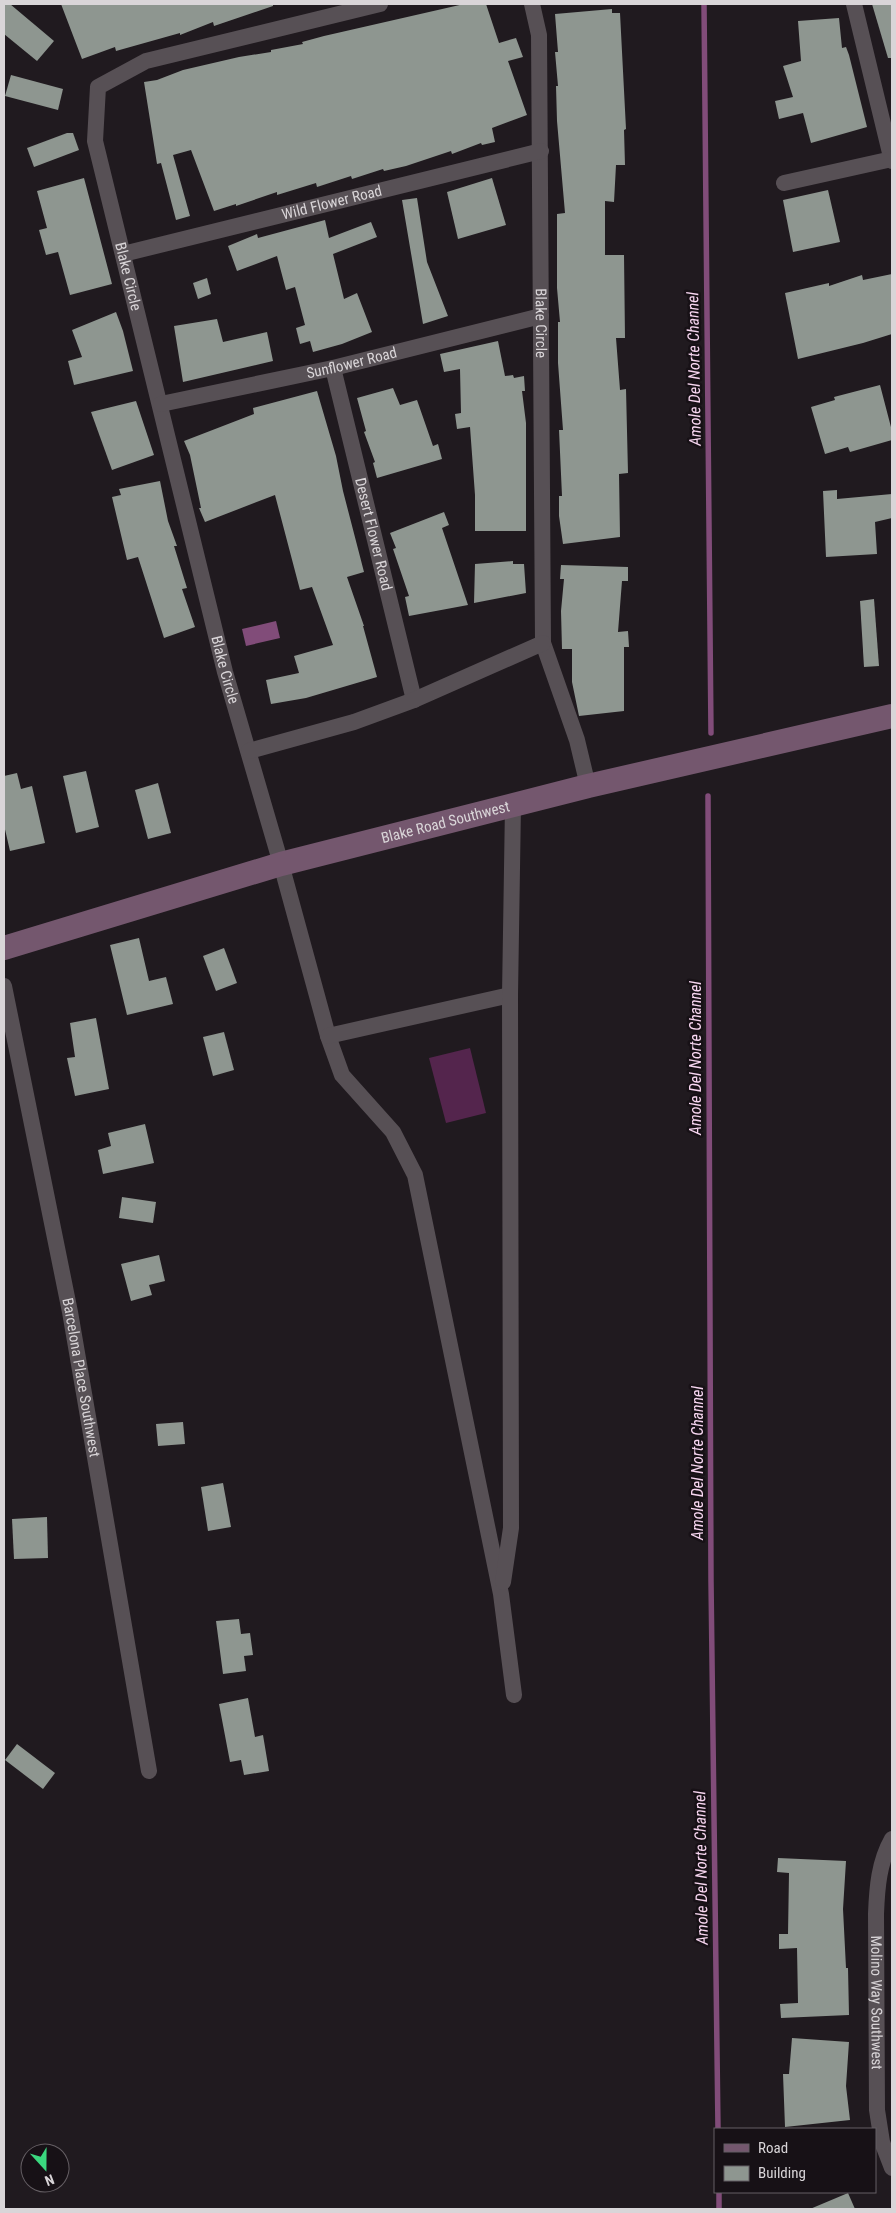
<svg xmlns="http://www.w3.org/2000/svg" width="896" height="2213" font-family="'Roboto Condensed',sans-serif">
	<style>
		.green { fill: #54254d }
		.water { fill: #814c79 }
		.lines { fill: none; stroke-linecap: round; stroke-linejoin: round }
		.stream { stroke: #814c79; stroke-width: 5.5 }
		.building { fill: #8e9690 }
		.minor { stroke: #575055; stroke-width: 16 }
		.secondary { stroke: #74576e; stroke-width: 24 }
		.labels { text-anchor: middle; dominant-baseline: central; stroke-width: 5; stroke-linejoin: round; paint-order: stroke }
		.street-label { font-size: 15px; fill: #d9d5d8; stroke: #171116 }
		.water-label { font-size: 16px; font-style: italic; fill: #f8d7f1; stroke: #171116 }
	</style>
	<rect width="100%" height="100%" fill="#201a1f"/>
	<path class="green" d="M470,1048L486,1113L446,1123L429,1058Z"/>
	<path class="water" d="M276,621L280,638L246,646L242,629Z"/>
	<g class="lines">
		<g class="stream">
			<path d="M704,4L711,733"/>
			<path d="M708,796L711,1581L718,2129"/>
			<path d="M719,2192V2209"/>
		</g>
	</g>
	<g class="building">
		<path d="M4,4H10L54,41L37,61L4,34Z"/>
		<path d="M61,4H273V6L214,26L213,22L180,35V33L116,51L115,47L82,59Z"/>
		<path d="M464,4H486L499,43L516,38L523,57L508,61L527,115L492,128L495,142L482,145L481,143L452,154L451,151L406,166L384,171L383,169L352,179L351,176L317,187L316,183L277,195V192L236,206V204L214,211L191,150L173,155L190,216L176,220L161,163L157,164L144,82L157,80L183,70L239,57L271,52V50L303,44L302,42L324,36Z"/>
		<path d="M872,4H892V58H888Z"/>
		<path d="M612,9V13H620L626,129L624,130L625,165H616L614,202L605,201V255H624L625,338H616L620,390L626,389L628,473L619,474L620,537L563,544L559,516V496H562L559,430H563L558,363V322H560L557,288V214L565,213L557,121L556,86H558L555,52H558L555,14Z"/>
		<path d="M839,18L842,48L846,47L849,55L867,127L811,143L803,113L779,119L775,101L793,97L783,66L801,61L798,21Z"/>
		<path d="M11,75L63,89L58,110L5,96Z"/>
		<path d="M67,133H73L79,150L34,167L27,148Z"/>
		<path d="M84,178L112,284L70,295L58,252L46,255L39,230L47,228L37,191Z"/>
		<path d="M492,178L506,225L458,239L447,192Z"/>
		<path d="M828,190L840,242L793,252L783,200Z"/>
		<path d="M417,198L427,262L448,316L423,324L402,200Z"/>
		<path d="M325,220L329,238L371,222L377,237L333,254L344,299L357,293L372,332L342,344L313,352L310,341L300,344L296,328L305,325L295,287L286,290L277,256L237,271L228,246L257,234L258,238Z"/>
		<path d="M892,274V334L863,343L798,359L785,293L829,283V286L862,275L863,280Z"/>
		<path d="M207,278L211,294L198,299L193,283Z"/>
		<path d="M116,312L123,331L133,371L74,385L68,361L82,357L72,330Z"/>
		<path d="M217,319L223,342L267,332L273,361L183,382L174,326Z"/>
		<path d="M498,341L505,376L513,375L514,378L524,376L525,391H522L526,423V531H475V495L470,427L457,429L455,414L461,413L460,369L444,372L440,354Z"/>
		<path d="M880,385L892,431V440L850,452L848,447L825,454L811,407L835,400L834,397Z"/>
		<path d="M393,388L400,405L417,400L433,446L438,444L442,459L377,478L373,463L375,462L364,432L366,431L357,398Z"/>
		<path d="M317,391L336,456L343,491L364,572L347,577L364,626H363L377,677L306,698L271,704L266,680L299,673L294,656L333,645L312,587L300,590L275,495L205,522L199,508H201L190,455L184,441L254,414L253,408Z"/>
		<path d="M136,401L154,455L112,470L91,412Z"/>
		<path d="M160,481L168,521L177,546H174L187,588L182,589L195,627L164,638L138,557L127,560L112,497L121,495L119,489Z"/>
		<path d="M837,490V499L892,494V518L875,522L877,554L826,557L823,491Z"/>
		<path d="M444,512L449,525L442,528L468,605L409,616L405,597L409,596L393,549L396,548L390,533Z"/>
		<path d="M513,561V564H524L526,593L474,603L475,564Z"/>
		<path d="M561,565L628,567V581H622L618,632L628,631L629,647H624V711L579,716L572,682V649H562L561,611L564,579H560Z"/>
		<path d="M874,599L879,666L864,667L860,601Z"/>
		<path d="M86,771L99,827L76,833L63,776Z"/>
		<path d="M17,773L21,789L32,786L45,843L10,851L4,825V776Z"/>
		<path d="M158,783L171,833L148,839L135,790Z"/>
		<path d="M139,938L149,981L166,977L173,1004L127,1015L110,945Z"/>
		<path d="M224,948L237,983L216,991L203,956Z"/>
		<path d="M96,1018L109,1089L75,1096L67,1058L75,1057L70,1023Z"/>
		<path d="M224,1032L234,1070L213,1076L203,1037Z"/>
		<path d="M145,1124L154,1163L103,1174L98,1150L111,1146L108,1133Z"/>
		<path d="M122,1197L156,1202L153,1223L119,1218Z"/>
		<path d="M159,1255L165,1281L149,1285L152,1295L131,1301L121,1264Z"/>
		<path d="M183,1422L185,1444L158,1446L156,1424Z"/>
		<path d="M223,1483L231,1527L208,1531L201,1487Z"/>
		<path d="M47,1517L48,1558L14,1559L12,1519Z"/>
		<path d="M239,1619L241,1634L250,1633L253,1655L244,1656L246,1671L223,1674L216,1621Z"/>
		<path d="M248,1698L255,1737L263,1735L269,1771L244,1775L241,1760L230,1762L219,1704Z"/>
		<path d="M17,1744L55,1773L43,1789L5,1760Z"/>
		<path d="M778,1858L846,1861L843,1909L846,1968H848L849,2015L781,2018L780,2004L798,2003L797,1948L779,1949V1934H788L789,1873L777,1872Z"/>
		<path d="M792,2038L849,2042L846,2086L850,2120L785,2127L783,2074H789Z"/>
		<path d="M848,2193L855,2209H810Z"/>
	</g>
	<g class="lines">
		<g class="minor">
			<path id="s1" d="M380,4L146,61L98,87L95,141L225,672L281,864L328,1036L342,1075L393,1132L415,1175L501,1594L514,1695"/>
			<path id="s2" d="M532,4L539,35L543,643L577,740L588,786"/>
			<path d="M854,4L892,161"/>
			<path d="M784,183L892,159"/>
			<path id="s3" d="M123,254L541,151"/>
			<path id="s4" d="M333,368L414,700"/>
			<path id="s5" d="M161,404L333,368L541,316"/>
			<path d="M249,751L354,722L414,700L543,643"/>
			<path id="s6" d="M4,986L70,1312L149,1771"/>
			<path d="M328,1036L510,995"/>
			<path d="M503,1582L511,1528L510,995L513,805"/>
			<path id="s7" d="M892,1839C879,1862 877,1887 876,1914L877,2110L882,2142L892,2168"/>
		</g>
		<path class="secondary" id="s8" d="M4,948L281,864L588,786L892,716"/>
	</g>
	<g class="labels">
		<g class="street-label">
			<text stroke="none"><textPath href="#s3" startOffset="215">Wild Flower Road</textPath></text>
			<text stroke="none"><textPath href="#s1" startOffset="489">Blake Circle</textPath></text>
			<text stroke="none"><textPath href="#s2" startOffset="320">Blake Circle</textPath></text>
			<text stroke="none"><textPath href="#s5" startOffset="195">Sunflower Road</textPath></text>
			<text stroke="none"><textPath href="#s4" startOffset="171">Desert Flower Road</textPath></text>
			<text stroke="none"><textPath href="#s1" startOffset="894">Blake Circle</textPath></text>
			<text stroke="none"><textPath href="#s8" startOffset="459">Blake Road Southwest</textPath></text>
			<text stroke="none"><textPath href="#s6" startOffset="399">Barcelona Place Southwest</textPath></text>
			<text stroke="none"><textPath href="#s7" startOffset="166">Molino Way Southwest</textPath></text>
		</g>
		<g class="water-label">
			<text transform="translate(694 369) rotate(-91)">Amole Del Norte Channel</text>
			<text transform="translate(695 1058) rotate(-90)">Amole Del Norte Channel</text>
			<text transform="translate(697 1463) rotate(-90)">Amole Del Norte Channel</text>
			<text transform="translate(701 1868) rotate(-91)">Amole Del Norte Channel</text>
		</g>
	</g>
	<rect width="896" height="2213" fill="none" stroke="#d9d5d8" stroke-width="10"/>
	<rect x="714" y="2128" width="162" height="65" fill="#171116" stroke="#655f64"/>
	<rect x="724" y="2144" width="25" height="8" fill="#74576e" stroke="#655f64"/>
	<text x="758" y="2153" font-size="15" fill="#d9d5d8">Road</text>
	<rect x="724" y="2166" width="25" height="15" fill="#8e9690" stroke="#655f64"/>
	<text x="758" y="2178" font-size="15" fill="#d9d5d8">Building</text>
	<g transform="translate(45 2168) rotate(159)"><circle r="24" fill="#171116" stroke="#655f64"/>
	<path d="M0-4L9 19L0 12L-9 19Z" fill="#3ad87f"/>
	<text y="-8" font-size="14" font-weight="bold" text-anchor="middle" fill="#d9d5d8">N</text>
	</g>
</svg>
